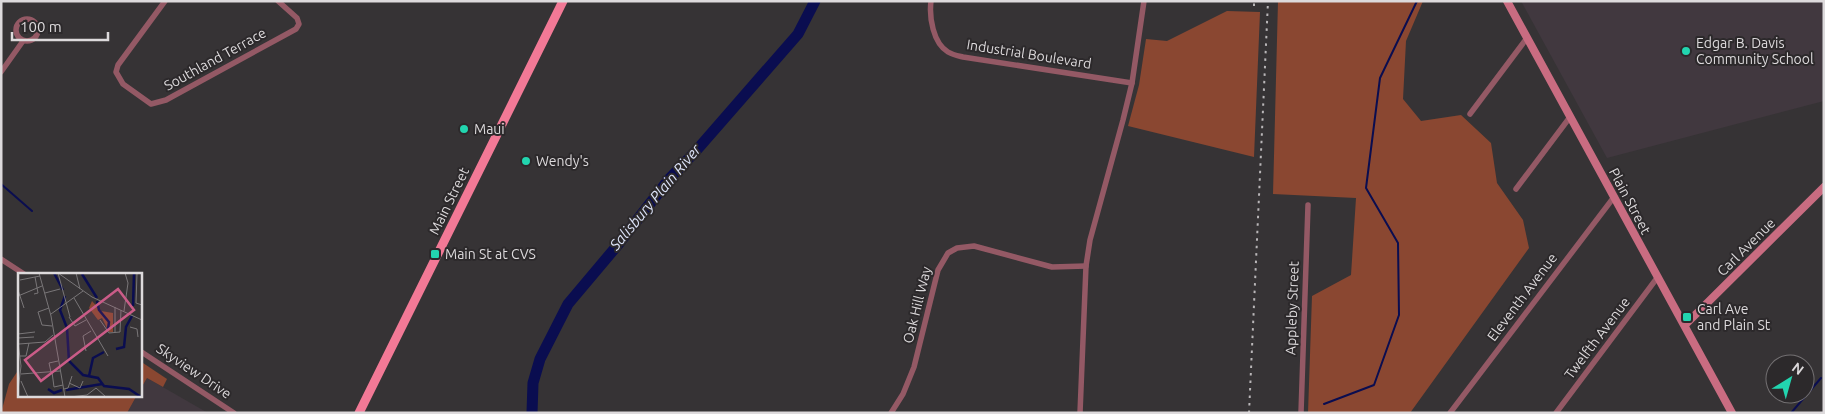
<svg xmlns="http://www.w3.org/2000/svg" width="1825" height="414" font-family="Ubuntu,sans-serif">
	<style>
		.built { fill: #41383f }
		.green { fill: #8a4731 }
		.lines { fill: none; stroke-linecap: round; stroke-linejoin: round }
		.stream { stroke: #0a0d50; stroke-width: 2 }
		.river { stroke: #0a0d50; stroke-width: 11 }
		.street { stroke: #945965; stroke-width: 5.5 }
		.secondary { stroke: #c96c81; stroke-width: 8 }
		.primary { stroke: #f27996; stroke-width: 9 }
		.rail { stroke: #b9b6b8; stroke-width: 2; stroke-dasharray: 2.5 5; stroke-linecap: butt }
		.poi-dot { fill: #22d5af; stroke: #2c292b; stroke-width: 2 }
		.labels { text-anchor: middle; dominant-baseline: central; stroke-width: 4; stroke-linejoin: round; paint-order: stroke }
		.poi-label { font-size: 14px; fill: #dddadc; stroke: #2c292b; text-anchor: start }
		.street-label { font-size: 14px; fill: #dddadc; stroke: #2c292b }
		.water-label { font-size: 15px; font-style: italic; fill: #dde4f9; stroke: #2c292b }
		.inset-river { fill: none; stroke: #0a0d50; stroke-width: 2.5 }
		.inset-road { fill: none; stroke: #797678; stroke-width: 1 }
		.view { fill: #cb5c88; fill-opacity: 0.15; stroke: #cb5c88; stroke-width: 2.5 }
		.inset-edge { fill: none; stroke: #dddadc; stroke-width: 2.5 }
	</style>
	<rect width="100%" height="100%" fill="#363335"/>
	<g class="built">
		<path d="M1521,1H1824V101L1607,158Z"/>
		<path d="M147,378L208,413H127L137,395H140V390Z"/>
	</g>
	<g class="green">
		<path d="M1278,1H1423L1406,41L1403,99L1421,121L1461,115L1491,143L1497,183L1523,220L1529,248L1410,413H1308L1312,296L1351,275L1356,198L1273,194Z"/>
		<path d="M1227,11L1260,12L1254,157L1128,126L1139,85L1146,39L1167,41Z"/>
		<path d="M140,361L167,379L163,387L147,378L140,390Z"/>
		<path d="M19,369V395H137L127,413H1L9,384Z"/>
	</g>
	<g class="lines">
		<g class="stream">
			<path d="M1,184L32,211"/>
			<path d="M1324,404L1374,385L1399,315L1398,243L1366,188L1380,78L1417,1"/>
			<path d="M1791,413L1821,378"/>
		</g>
		<path class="river" d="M532,413L533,383L540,359L568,304L616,247L670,178L695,152L798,34L815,1"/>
		<g class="street">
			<path d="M165,1L118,65L116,72L123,84L151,104L166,100L296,29L299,24L297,18L278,1"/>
			<path d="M931,1C929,17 933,43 948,52C953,55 959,56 963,57L1132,83"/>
			<circle cx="27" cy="30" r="11"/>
			<path d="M1,72L23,41"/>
			<path d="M1470,114L1527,38"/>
			<path d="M1516,189L1570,117"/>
			<path d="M1,259L24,274"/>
			<path d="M140,351L234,413"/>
			<path d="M891,413L903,394L914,367L938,270L948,253L957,248L974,246L1052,267L1086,266"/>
			<path d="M1080,413L1086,266L1090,240L1123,120L1132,83L1144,1"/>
			<path d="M1301,413L1308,205"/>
			<path d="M1450,413L1614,197"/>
			<path d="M1556,413L1657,278"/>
		</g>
		<g class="secondary">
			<path d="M1507,1L1732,413"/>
			<path d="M1685,325L1824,187"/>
		</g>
		<path class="primary" d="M359,413L563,1"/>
		<g class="rail">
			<path d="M1254,6V1"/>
			<path d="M1249,413L1268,1"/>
		</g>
	</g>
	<g class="poi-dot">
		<circle cx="1686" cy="51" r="5"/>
		<circle cx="464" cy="129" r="5"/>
		<circle cx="526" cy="161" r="5"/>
		<rect x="430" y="249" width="10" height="10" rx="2.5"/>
		<rect x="1682" y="312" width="10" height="10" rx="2.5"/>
	</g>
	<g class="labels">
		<g class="poi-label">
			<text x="1696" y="43">Edgar B. Davis<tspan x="1696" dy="16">Community School</tspan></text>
			<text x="474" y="129">Maui</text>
			<text x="536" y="161">Wendy's</text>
			<text x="445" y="254">Main St at CVS</text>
			<text x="1697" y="309">Carl Ave<tspan x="1697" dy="16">and Plain St</tspan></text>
		</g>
		<g class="street-label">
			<text transform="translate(1029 54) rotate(9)">Industrial Boulevard</text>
			<text transform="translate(215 59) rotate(-29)">Southland Terrace</text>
			<text transform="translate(449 201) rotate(-64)">Main Street</text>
			<text transform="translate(1630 201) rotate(62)">Plain Street</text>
			<text transform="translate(1746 247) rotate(-45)">Carl Avenue</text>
			<text transform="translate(1522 297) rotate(-53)">Eleventh Avenue</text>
			<text transform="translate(917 305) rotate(-76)">Oak Hill Way</text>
			<text transform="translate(1292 308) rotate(-88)">Appleby Street</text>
			<text transform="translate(1597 338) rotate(-53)">Twelfth Avenue</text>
			<text transform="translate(194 371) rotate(34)">Skyview Drive</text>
		</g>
		<g class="water-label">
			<text transform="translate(655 197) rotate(-50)">Salisbury Plain River</text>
		</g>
	</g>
	<g transform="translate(18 273)">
		<rect width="124" height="124" fill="#363335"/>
		<path d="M74,28L83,38L95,40V59H91L84,45L80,47L71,35Z" fill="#8a4731"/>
		<path class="inset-river" d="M36,0L45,17M64,1L79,25M47,23L42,37L49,55L51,88L65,102L80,105L86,113L111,116L123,124M79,28L81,37L91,49L90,56M115,33L116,0M98,76L106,74L108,54L114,43M71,103L75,85L86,79M30,116L36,120L44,117M48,117L84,111"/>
		<path class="inset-road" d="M21,0L33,43L47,124M40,0L52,44M40,0L74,24L124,47M58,0L62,16M119,0L118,30L124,32M2,7L22,3M0,17L6,35M27,20L42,16M16,21L20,20L17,4M0,23L24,13M56,25L90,83M31,35L20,39L24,52L34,53M106,38L110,10L107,0M33,41L65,18M51,44L57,53L68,47M82,47L91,60L102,59L103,37M112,54L119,56L120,64M97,60V34M0,61L17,59M0,65L16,64M0,69L3,93L0,118M1,71L27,69L35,62M68,78L65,63L73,58M2,83H8L11,70M33,99L31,90L40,88M34,99L36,114L45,112M3,101L42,98M3,108L10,124M51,110L62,115L65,108M46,116L50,115L54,103M52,124L69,122L78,115L88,124"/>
		<path class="view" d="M100,16L116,37L23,108L7,87Z"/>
		<rect width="124" height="124" class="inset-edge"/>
	</g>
	<rect width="1825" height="414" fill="none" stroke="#dddadc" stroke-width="5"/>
	<g transform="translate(1790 379) rotate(37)"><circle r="24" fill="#2c292b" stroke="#737072"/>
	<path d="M0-4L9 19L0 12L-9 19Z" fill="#22d5af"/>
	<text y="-8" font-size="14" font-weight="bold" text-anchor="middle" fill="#dddadc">N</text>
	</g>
	<path d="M12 32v8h96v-8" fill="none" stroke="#dddadc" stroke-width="2.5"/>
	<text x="20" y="32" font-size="15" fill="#dddadc" stroke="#2c292b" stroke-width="4" paint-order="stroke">100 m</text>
</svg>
